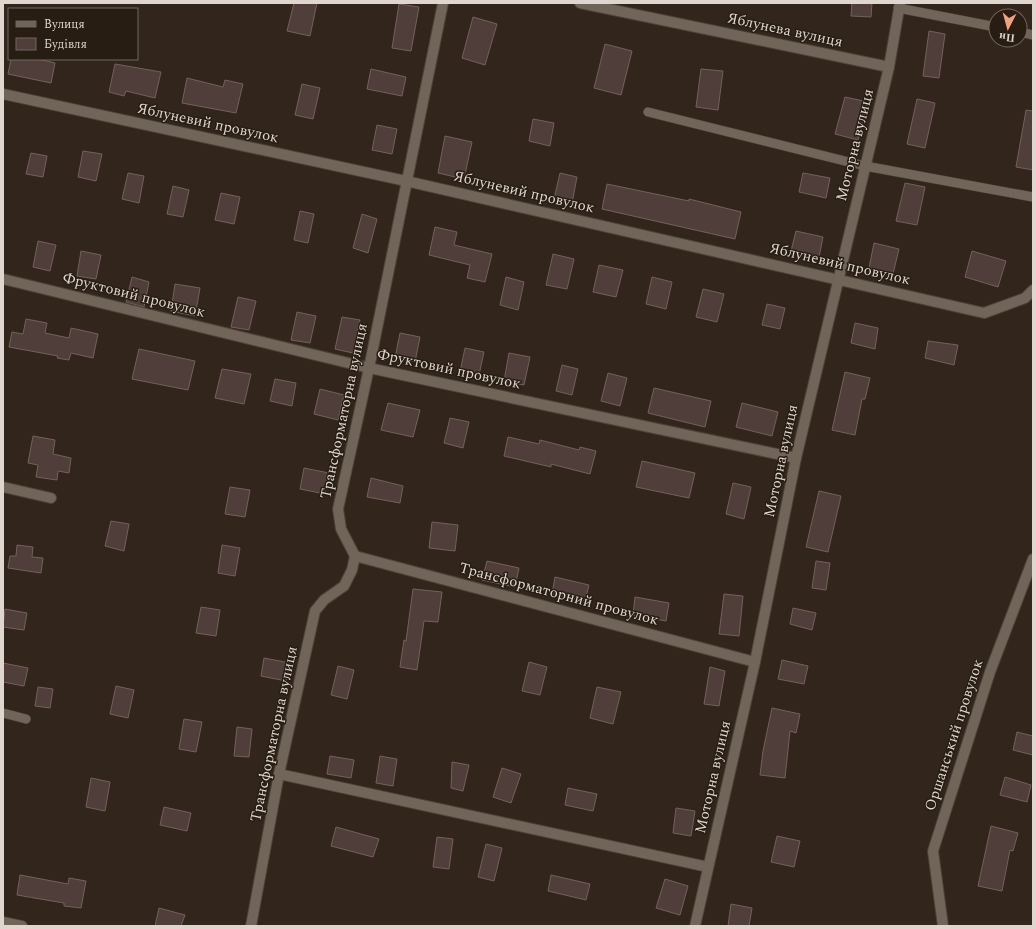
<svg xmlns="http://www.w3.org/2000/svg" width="1036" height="929" font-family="Spectral,serif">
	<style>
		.building { fill: #4f3e39; stroke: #73615c }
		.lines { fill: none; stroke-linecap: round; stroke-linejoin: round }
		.service-casing { stroke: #4d433a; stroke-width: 10 }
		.minor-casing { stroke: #4d433a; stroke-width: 12 }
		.service { stroke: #716458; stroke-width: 9 }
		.minor { stroke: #716458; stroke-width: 10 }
		.labels { text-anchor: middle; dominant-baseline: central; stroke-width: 3; stroke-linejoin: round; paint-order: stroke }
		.street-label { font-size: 15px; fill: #ded6cf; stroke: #281d13 }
	</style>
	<rect width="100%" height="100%" fill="#32261c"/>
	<g class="building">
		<path d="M294,3H317L310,36L287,31Z"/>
		<path d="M852,3H872L871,17L851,16Z"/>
		<path d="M399,4L419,7L411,51L392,48Z"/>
		<path d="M473,17L497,24L485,65L462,58Z"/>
		<path d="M929,31L945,34L939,78L923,76Z"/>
		<path d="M605,44L632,51L621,95L594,88Z"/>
		<path d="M11,59H38L55,63L51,83L8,74Z"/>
		<path d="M115,64L161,72L155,98L126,91L124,96L109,92Z"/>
		<path d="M371,69L406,77L402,96L367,89Z"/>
		<path d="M701,69L723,71L718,110L696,107Z"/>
		<path d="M187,78L223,87L225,80L243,84L236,113L182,103Z"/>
		<path d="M302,84L320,88L313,119L295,115Z"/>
		<path d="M845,97L868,102L858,140L835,134Z"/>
		<path d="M917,99L935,103L925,148L907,144Z"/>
		<path d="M1026,110L1033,111V170L1016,167Z"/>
		<path d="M533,119L554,123L550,146L529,141Z"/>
		<path d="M377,125L397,129L392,154L372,150Z"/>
		<path d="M445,136L472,142L464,179L438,173Z"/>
		<path d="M83,151L102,154L96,181L78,177Z"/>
		<path d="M31,153L47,156L43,177L26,174Z"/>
		<path d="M128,173L144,176L139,203L122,199Z"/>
		<path d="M560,173L577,177L572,203L554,199Z"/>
		<path d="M803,173L830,178L826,198L799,192Z"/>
		<path d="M905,183L925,187L917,225L896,221Z"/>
		<path d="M607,184L689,201V199L741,212L735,239L602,209Z"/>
		<path d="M173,186L189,190L183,217L167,214Z"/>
		<path d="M221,193L240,197L234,224L215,220Z"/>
		<path d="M300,211L314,214L308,243L294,240Z"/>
		<path d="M362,214L377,219L368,253L353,248Z"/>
		<path d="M435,227L457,232L454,245L492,254L485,282L467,278L470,265L429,255Z"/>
		<path d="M796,231L823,237L819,257L791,251Z"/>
		<path d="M38,241L56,245L50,271L33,267Z"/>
		<path d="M874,243L899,249L893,274L869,268Z"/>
		<path d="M81,251L101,255L96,279L77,276Z"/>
		<path d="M972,251L1006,261L998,287L965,277Z"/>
		<path d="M553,254L574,259L567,289L546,285Z"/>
		<path d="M599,265L623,270L616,297L593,292Z"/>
		<path d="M132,277L149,282L144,307L126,302Z"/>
		<path d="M506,277L524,282L518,310L500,305Z"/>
		<path d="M652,277L672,282L666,309L646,304Z"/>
		<path d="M175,284L200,288L195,316L171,311Z"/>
		<path d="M703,289L724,294L717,322L696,317Z"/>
		<path d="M238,297L256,301L249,330L231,327Z"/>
		<path d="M767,304L785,308L780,329L762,325Z"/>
		<path d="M297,312L316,316L310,343L291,340Z"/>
		<path d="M342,317L360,320L353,353L335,349Z"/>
		<path d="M26,319L47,323L45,333L69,338L71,328L98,334L93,358L71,353L69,360L57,358L58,356L9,347L12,332L23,334Z"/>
		<path d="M855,323L878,328L875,349L851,343Z"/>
		<path d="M400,333L420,337L415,362L395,358Z"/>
		<path d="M928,341L958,345L954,365L925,358Z"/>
		<path d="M465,348L484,352L479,375L460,372Z"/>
		<path d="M139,349L195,361L188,390L132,379Z"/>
		<path d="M509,353L530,357L524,385L504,381Z"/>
		<path d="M562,365L578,369L572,395L556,391Z"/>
		<path d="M222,369L251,374L244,404L215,398Z"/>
		<path d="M845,372L870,378L865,399H862L855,435L832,430Z"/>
		<path d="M608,373L627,378L620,406L601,401Z"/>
		<path d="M275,379L296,383L292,406L270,401Z"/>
		<path d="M654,388L711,401L705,427L648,413Z"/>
		<path d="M320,389L344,395L338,420L314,414Z"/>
		<path d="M388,403L420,410L413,437L381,430Z"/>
		<path d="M742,403L778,412L772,436L736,427Z"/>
		<path d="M450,418L469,422L463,448L444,443Z"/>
		<path d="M33,436L55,440L53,454L71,458L69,473L58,471L57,480L36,477L38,465L28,463Z"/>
		<path d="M508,437L539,444L540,440L579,450L580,447L596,451L590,474L551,464V467L504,456Z"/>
		<path d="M642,461L695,473L689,498L636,487Z"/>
		<path d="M304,468L329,473L325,494L300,489Z"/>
		<path d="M371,478L403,486L400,503L367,497Z"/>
		<path d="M733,483L751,487L744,519L726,514Z"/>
		<path d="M230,487L250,490L245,517L225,514Z"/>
		<path d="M819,491L841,496L828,552L806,547Z"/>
		<path d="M111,521L129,524L124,551L105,546Z"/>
		<path d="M432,522L458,525L455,551L429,548Z"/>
		<path d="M17,545L33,547L32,557L43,558L41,573L8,568L10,556H16Z"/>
		<path d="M222,545L240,548L235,576L218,573Z"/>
		<path d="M487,561L519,568L515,587L482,580Z"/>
		<path d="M816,561L830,563L826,590L812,588Z"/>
		<path d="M555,577L589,585L585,601L552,594Z"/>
		<path d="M413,589L442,592L438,622L424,621L417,670L400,667L404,640L406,641Z"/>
		<path d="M724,594L743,596L739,636L719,634Z"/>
		<path d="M635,597L669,603L666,621L633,615Z"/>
		<path d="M201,607L220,610L216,636L196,633Z"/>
		<path d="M793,608L816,613L812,630L790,624Z"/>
		<path d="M5,609L27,613L24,630L3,627Z"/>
		<path d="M264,658L290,663L286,681L261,676Z"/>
		<path d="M782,660L808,666L804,684L778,679Z"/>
		<path d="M529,662L547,667L540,695L522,691Z"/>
		<path d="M3,663L28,668L24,686L3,682Z"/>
		<path d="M338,666L354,670L347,699L331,695Z"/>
		<path d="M710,667L725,671L719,706L704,704Z"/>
		<path d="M116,686L134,690L128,718L110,714Z"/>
		<path d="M38,687L53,689L50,708L35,706Z"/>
		<path d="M597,687L621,692L613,724L590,718Z"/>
		<path d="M772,708L800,714L796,733L790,731L785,778L760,775L763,751Z"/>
		<path d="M184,719L202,722L196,752L179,749Z"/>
		<path d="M237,727L252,729L249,757L234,756Z"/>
		<path d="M1017,732L1033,736V755L1013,750Z"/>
		<path d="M330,756L354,760L351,778L327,774Z"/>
		<path d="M380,756L397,759L393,786L376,783Z"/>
		<path d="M452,762L469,765L463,791L451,788Z"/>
		<path d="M502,768L521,774L511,803L493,797Z"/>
		<path d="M1005,777L1031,785L1027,802L1000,795Z"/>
		<path d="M91,778L110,782L105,811L86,807Z"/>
		<path d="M568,788L597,794L593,811L565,805Z"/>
		<path d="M164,807L191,813L187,831L160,825Z"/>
		<path d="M676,808L695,811L691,836L673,833Z"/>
		<path d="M991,826L1018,833L1013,851L1010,850L1002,891L978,886Z"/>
		<path d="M336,827L379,839L373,857L331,846Z"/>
		<path d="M777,836L800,841L794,867L771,862Z"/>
		<path d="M437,837L453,839L449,869L433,867Z"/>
		<path d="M486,844L502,848L494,881L478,877Z"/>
		<path d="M20,875L68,884L69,878L86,881L81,908L64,906V903L17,895Z"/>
		<path d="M551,875L590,884L586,900L548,891Z"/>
		<path d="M665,879L688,886L680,915L656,908Z"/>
		<path d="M731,904L752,908L749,926H728Z"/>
		<path d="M159,908L185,915L181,926H155Z"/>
	</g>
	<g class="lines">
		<g class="service-casing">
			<g id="service">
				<path d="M898,8L996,27"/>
				<path d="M1020,32L1033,35"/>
				<path d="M648,112L865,166L1033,197"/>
				<path d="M3,713L26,719"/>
			</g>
		</g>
		<g class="minor-casing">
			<g id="minor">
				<path d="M580,3L889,67"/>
				<path d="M3,94L406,181L984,313L1025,298L1033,290"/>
				<path d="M3,279L369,368L796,458"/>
				<path d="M3,487L51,498"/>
				<path d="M355,556L755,662"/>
				<path d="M279,774L708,867"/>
				<path d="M3,922L22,926"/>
				<path d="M251,926L279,774L315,611L324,600L344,586L352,570L355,556L341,529L338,509L369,368L443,3"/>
				<path d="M695,926L755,662L796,458L889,67L900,3"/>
				<path d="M943,926L933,851L990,672L1033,559"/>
			</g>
		</g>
		<use href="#service" class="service"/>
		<use href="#minor" class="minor"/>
	</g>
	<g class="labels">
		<g class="street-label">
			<text transform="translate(785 30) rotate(12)">Яблунева вулиця</text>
			<text transform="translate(208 123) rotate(12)">Яблуневий провулок</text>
			<text transform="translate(855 145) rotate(-76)">Моторна вулиця</text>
			<text transform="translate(524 192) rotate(13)">Яблуневий провулок</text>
			<text transform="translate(840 264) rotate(13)">Яблуневий провулок</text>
			<text transform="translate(134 295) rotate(14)">Фруктовий провулок</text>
			<text transform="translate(449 369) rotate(12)">Фруктовий провулок</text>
			<text transform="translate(344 411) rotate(-78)">Трансформаторна вулиця</text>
			<text transform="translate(781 461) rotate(-78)">Моторна вулиця</text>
			<text transform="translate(559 594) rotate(15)">Трансформаторний провулок</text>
			<text transform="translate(274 734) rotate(-78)">Трансформаторна вулиця</text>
			<text transform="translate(954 735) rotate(-72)">Оршанський провулок</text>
			<text transform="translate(713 777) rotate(-77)">Моторна вулиця</text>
		</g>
	</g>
	<rect width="1036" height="929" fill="none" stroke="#ded6cf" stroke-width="8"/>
	<rect x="8" y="8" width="130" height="52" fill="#281d13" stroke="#71675e"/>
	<rect x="16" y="21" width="20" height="6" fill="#716458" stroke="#71675e"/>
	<text x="44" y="28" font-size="12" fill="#ded6cf">Вулиця</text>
	<rect x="16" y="38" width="20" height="12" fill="#4f3e39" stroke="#71675e"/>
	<text x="44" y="48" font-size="12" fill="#ded6cf">Будівля</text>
	<g transform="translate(1008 28) rotate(186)"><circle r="19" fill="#281d13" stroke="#71675e"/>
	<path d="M0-3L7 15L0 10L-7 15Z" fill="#f2a17e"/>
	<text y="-6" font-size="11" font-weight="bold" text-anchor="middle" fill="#ded6cf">Пн</text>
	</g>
</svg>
